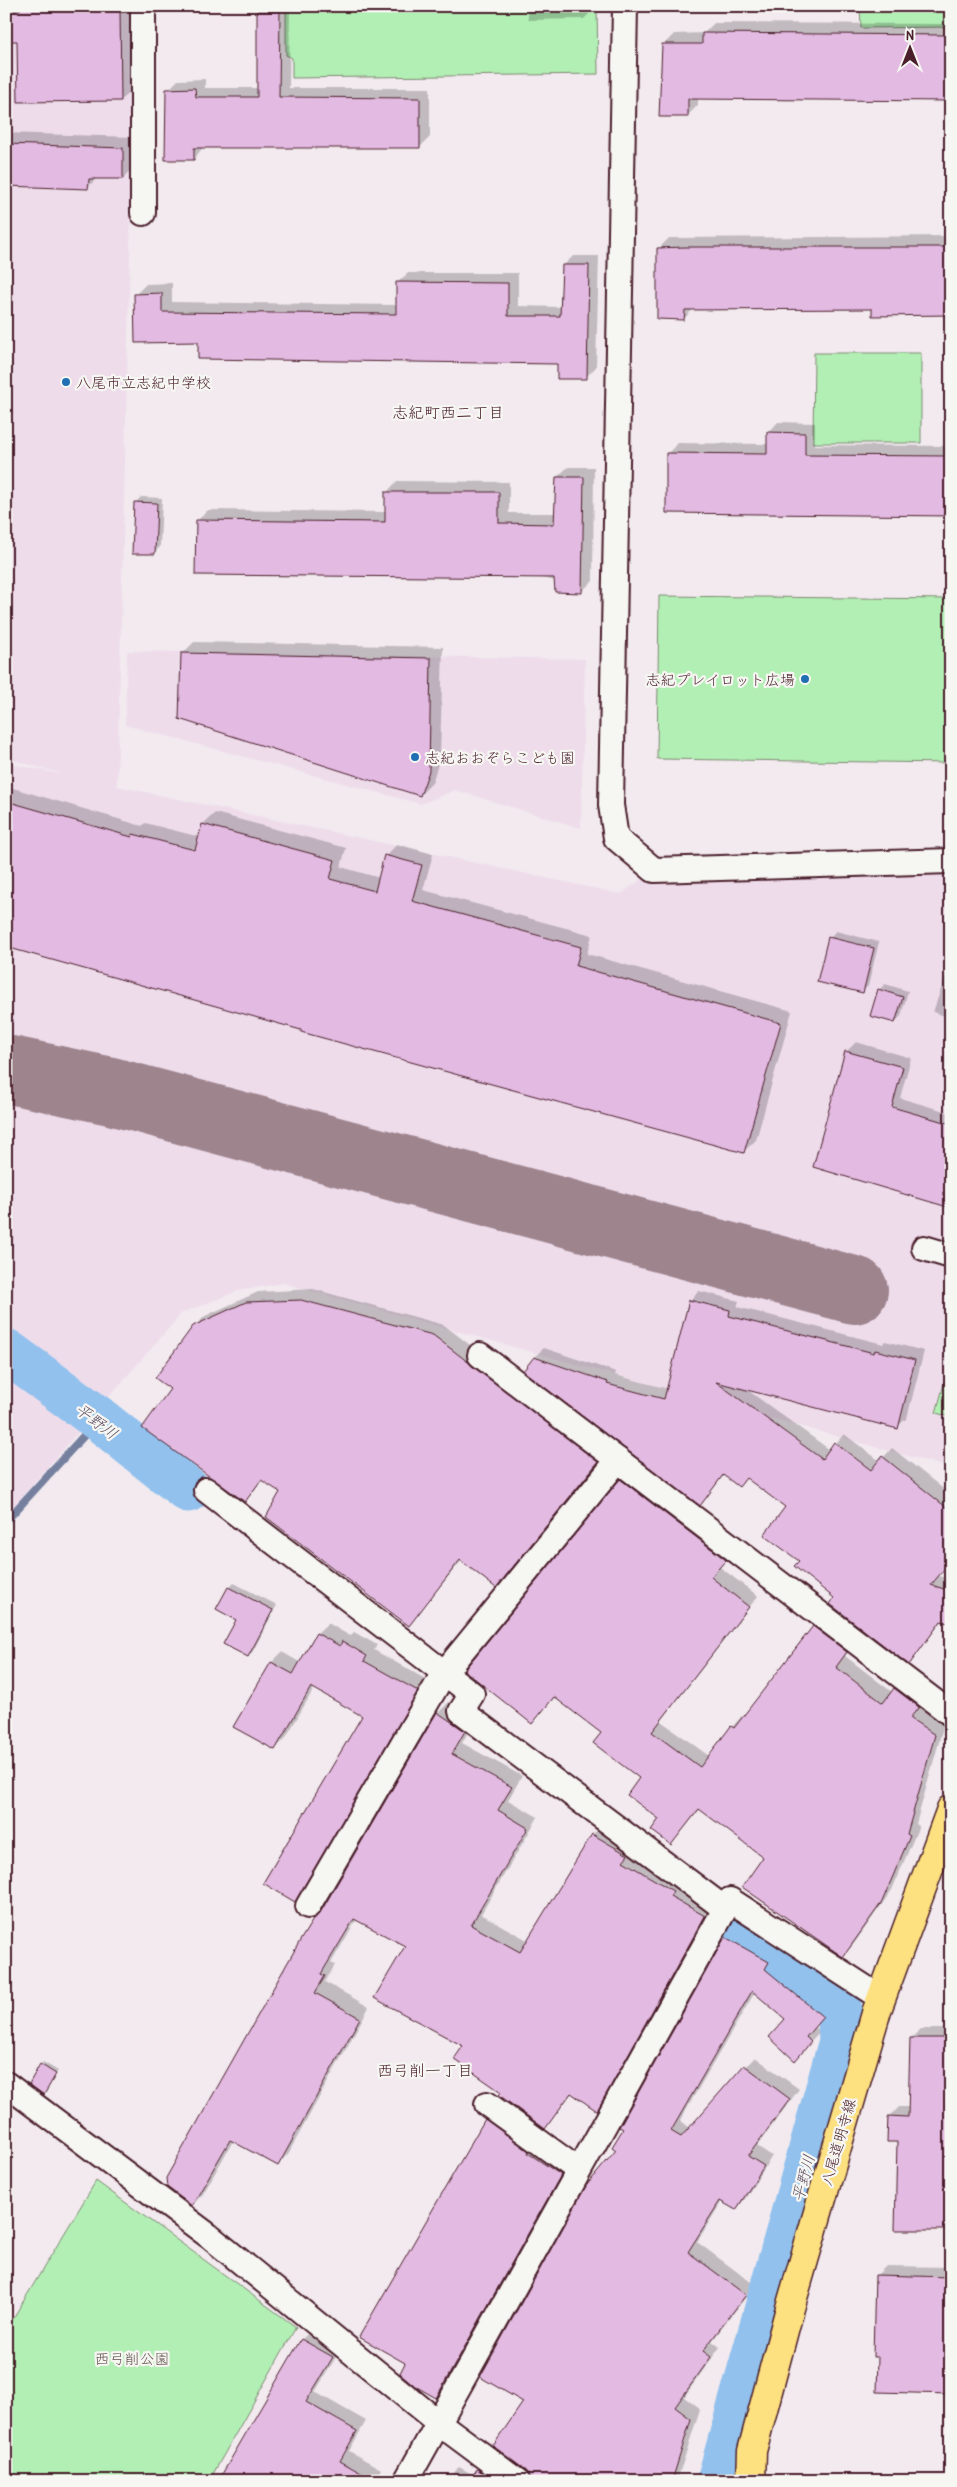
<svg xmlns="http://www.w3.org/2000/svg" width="957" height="2487" font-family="'Patrick Hand','Klee One',sans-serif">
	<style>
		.built { fill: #eedceb }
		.green { fill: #b2efb5; stroke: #7e8770 }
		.shadow { fill: #0003 }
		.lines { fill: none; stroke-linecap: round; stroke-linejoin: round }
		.stream { stroke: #75809f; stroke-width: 8 }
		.river { stroke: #92c1ed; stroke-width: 45 }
		.taxiway { stroke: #9e848d; stroke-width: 68 }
		.building { fill: #e3bae1; stroke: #4a1f2b }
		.minor-casing { stroke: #4a1f2b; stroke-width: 28 }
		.major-casing { stroke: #4a1f2b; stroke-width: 31 }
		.minor { stroke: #f6f6f2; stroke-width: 24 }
		.major { stroke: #fde080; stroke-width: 28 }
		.poi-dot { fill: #1f6fb2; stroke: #f6f6f2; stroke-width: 2 }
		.labels { text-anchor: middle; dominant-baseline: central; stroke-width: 4.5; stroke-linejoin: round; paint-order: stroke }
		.poi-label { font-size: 15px; fill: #4a1f2b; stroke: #f6f6f2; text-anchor: start }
		.street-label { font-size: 15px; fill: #4a1f2b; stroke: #f6f6f2 }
		.park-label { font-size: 15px; fill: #64534e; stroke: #f6f6f2 }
		.neighbourhood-label { font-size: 16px; fill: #4a1f2b; stroke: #f6f6f2 }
		.water-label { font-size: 16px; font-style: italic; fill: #605065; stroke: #f6f6f2 }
	</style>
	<rect width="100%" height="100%" fill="#f2eaef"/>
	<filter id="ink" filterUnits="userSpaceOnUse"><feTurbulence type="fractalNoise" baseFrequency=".02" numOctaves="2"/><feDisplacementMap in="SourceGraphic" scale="10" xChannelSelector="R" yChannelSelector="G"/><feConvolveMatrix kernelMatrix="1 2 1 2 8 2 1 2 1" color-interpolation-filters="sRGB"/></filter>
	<g filter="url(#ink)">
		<g class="built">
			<path d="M6,6H136L117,786L621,894L654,870L951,861V1468L283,1283L238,1291L182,1313L6,1515V763L66,775L6,758Z"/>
			<path d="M127,651L585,659L581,828L455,790L421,804L125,725Z"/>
		</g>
		<g class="green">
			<path d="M286,6H597L598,74L292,78V58L286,55Z"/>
			<path d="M860,6H951V27L861,28Z"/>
			<path d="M814,353H921V443H813Z"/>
			<path d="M659,596L951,599V763L657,759Z"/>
			<path d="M951,1358V1417L936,1413Z"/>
			<path d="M96,2181L296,2327L209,2481H6V2330Z"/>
		</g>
		<g class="shadow">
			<path d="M16,6H132L133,88L121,100L18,40L12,11Z"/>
			<path d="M263,6H290L289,88H430V137L420,147L204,146L194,159L168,90L178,80L205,79V88H258V11Z"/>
			<path d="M528,6H590V13L584,19L528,20Z"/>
			<path d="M714,23L951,24V100L698,98V105L687,116L663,45L674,34L704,33Z"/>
			<path d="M6,133L133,137V167L123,178H97L88,187L6,185Z"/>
			<path d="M951,236V314L873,308H694L684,319L658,249L669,238Z"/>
			<path d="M573,256H599L596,367L586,377L559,363L200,341L136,294L146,284L172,283V302L397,305V283L408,273H518V306L561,307L563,266Z"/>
			<path d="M778,422L815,423V445L951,446V515L667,454L678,443L768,444V433Z"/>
			<path d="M568,467H594L593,581L582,591L556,581L537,577L197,521L208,510L387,512V492L397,481L509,482V513H556L557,477Z"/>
			<path d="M141,497L162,498L160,547L154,553L135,503Z"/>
			<path d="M194,642L443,647L440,758L432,783L420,795L182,654Z"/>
			<path d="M6,786L142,826L145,823L200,837L203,824L215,813L346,848L341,867L380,878L386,856L397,844L433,854L423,890L592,935L587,954L792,1011L756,1140L744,1151L6,946Z"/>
			<path d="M836,931L879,942L868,986L862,992L819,981L830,937Z"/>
			<path d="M951,960V1018L933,1012Z"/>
			<path d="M885,984L908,991L901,1016L895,1022L879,990Z"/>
			<path d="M856,1042L911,1058L900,1098L951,1113V1203L847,1051Z"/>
			<path d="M313,1289L444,1325L608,1451L496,1586L462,1560L409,1624L282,1492L263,1480L245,1501L172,1389L194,1327L205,1316L258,1292Z"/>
			<path d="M699,1291L739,1301L737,1307L883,1344L885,1341L924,1351L907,1418L897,1427L746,1389L830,1450L844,1434L880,1461L892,1448L951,1495V1561L939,1576L951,1579V1623L943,1620L909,1663L836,1598L800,1561L787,1507L747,1477L739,1485L725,1474L700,1504L534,1357L544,1348L616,1372L615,1375L668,1389L690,1300Z"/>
			<path d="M631,1470L735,1549L720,1567L758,1596L661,1721L709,1756L732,1727L742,1716L743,1718L824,1617L857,1642L845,1656L892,1692L905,1679L928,1696L919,1707L944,1724L916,1824L919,1826L892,1890L853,1945L843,1955L764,1857L701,1808L671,1844L641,1778L602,1733L555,1697L532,1722L466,1670Z"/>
			<path d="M234,1583L277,1605L253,1651L248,1656L229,1588Z"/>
			<path d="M328,1623L350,1636L354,1632L377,1645L374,1650L427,1680L305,1890L295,1901L364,1715L315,1687L285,1739L275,1749L235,1727L272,1662L282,1652L301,1663L317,1633Z"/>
			<path d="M449,1702L475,1720L462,1743L522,1776L508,1800L538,1817L481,1914L529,1941L593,1834L604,1824L715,1905L607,2099L596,2109L572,2093L545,2127L502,2092L465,2046L407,1945L357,1919L331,1963L335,1965L325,1982L369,2007L288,2154L277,2165L233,2141L203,2194L192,2205L322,1912L438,1713Z"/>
			<path d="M736,1928L778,1952L774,1959L832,2007L815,2027L820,2031L804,2049L787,2019L755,1992L680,2120L690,2128L755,2057L799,2089L757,2146L772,2156L745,2199L736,2209L722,2201L697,2242L755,2285L712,2341L720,2347L684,2397L700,2409L678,2478L676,2481H659L525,2402L625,2129L726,1938Z"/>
			<path d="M921,2029H951V2229L898,2141L889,2117L899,2107H910L911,2038Z"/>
			<path d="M43,2062L58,2071L44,2094L41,2065Z"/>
			<path d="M498,2108L572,2162L448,2384L436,2396L407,2363L486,2120Z"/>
			<path d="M886,2266L951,2267V2452H948L949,2392L879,2356L876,2276Z"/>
			<path d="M312,2330L342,2347L315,2392L366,2421L349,2451L381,2469L374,2481H219L302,2339Z"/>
			<path d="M488,2460L516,2481H447L459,2467L474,2475Z"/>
		</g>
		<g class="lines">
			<path class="stream" d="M6,1521L99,1419"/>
			<g class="river">
				<path d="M6,1351L99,1419L188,1490"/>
				<path d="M719,2481L841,2041L839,2004L732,1921"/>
			</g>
			<path class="taxiway" d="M6,1069L111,1091L854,1290"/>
		</g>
		<g class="building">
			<path d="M20,6H120L121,101L18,102L17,41H11L10,10H20Z"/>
			<path d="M257,11H280L279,97L420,98V148H194V160H165L166,89L195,88L196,97H257Z"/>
			<path d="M702,33L951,35V101L688,99V117H659L662,44H702Z"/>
			<path d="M6,144L123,148V179H89L88,189L6,186Z"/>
			<path d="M685,247H951V315L872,316V309L685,310L684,320L657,319V248Z"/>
			<path d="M562,265H589L587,379H557V364L198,359V342L135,343L134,294L162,293V312L396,314V282L508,283V316H560Z"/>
			<path d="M767,432L805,433V455L951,456V516L666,513V453L767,454Z"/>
			<path d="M556,477H584L582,593L555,592L554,578L195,575L196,520L385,522V492H499V523L554,524Z"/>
			<path d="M134,502L157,503L155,554H132Z"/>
			<path d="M181,653L431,658L429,771L420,796L179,719Z"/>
			<path d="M6,801L132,837L133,834L195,850L202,824L335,860L330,879L375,891L384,855L422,865L412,901L581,947L576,966L781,1023L744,1153L301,1032V1030L6,947Z"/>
			<path d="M828,937L874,948L863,993L817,982Z"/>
			<path d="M878,989L903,997L895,1023L870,1016Z"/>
			<path d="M845,1051L903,1067L892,1107L951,1124V1208L813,1167Z"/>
			<path d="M301,1300L433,1335L598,1462L496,1588L460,1560L409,1626L266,1517L280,1492L261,1480L245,1502L142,1428L170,1389L155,1378L193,1326L246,1302Z"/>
			<path d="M689,1300L730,1310L729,1316L874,1353L875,1350L915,1360L898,1429L716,1382L822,1459L834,1442L871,1470L882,1456L951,1511V1561L931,1585L951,1591V1624L941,1621L909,1665L830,1604L834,1598L794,1566L799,1561L764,1535L785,1507L746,1478L739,1487L723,1475L700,1506L523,1371L534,1357L608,1382L607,1384L664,1399Z"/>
			<path d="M620,1479L726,1560L711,1577L749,1607L652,1732L700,1767L731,1726L734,1728L813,1626L847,1652L836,1667L883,1703L894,1688L919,1707L910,1718L935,1735L907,1834L910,1836L882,1902L843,1957L742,1887L763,1857L699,1809L671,1845L651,1830L659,1819L627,1795L639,1778L593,1743L601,1733L554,1697L532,1724L464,1670Z"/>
			<path d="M228,1587L273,1610L248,1657L223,1644L236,1620L216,1609Z"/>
			<path d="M316,1633L340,1646L342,1641L367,1656L364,1661L418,1691L295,1902L263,1883L362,1716L311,1687L275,1750L233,1727L271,1662L293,1674Z"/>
			<path d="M437,1712L465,1731L452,1754L512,1787L498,1810L528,1828L471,1925L520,1952L592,1834L628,1855L623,1861L673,1891L670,1896L705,1916L597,2111L571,2093L545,2129L499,2095L501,2092L454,2059L463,2046L374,1998L405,1946L354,1919L321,1974L325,1976L315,1993L360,2018L278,2166L230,2140L192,2206L167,2187L166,2178L301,1939L314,1918L320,1913Z"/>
			<path d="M725,1937L769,1962L765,1969L823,2017L806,2037L811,2042L795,2061L769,2037L785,2019L752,1991L671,2131L681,2137L744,2065L790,2099L748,2156L764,2166L736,2210L720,2201L688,2252L746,2295L703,2351L711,2357L675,2407L691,2419L672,2481H530L525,2470L493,2446L523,2402L480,2377L586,2186L616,2150L612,2147L623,2129L619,2127Z"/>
			<path d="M910,2038H951V2230H895L897,2142H887L888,2116L908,2117Z"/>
			<path d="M40,2064L56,2074L44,2095L29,2084Z"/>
			<path d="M485,2119L529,2151L528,2153L561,2175L436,2398L415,2386L400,2373L405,2363L359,2337Z"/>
			<path d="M875,2275L951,2277V2394L877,2392L878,2357H873Z"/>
			<path d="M301,2339L333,2357L306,2402L357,2431L340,2461L375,2481H218Z"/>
			<path d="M477,2469L494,2481H469Z"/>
		</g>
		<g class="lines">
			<g class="minor-casing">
				<g id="minor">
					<path d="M143,6V213"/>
					<path d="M625,6L611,805L616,838L654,870L951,861"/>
					<path d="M924,1248L951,1256"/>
					<path d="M480,1355L951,1714"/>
					<path d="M206,1490L472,1694L461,1711L725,1909"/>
					<path d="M308,1906L444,1673L618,1460"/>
					<path d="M6,2084L209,2236L439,2423L517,2481"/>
					<path d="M487,2104L578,2170"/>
					<path d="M406,2481L730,1900L881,1998"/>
				</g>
			</g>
			<g class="major-casing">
				<path id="major" d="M751,2481L752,2451L790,2308L877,2010L951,1809"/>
			</g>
			<use href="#minor" class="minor"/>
			<use href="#major" class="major"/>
		</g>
	</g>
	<g class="poi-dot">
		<circle cx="66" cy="382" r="5"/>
		<circle cx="805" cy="679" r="5"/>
		<circle cx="415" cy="757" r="5"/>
	</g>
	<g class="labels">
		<g class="poi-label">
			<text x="76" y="382">八尾市立志紀中学校</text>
			<text x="795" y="679" text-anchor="end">志紀プレイロット広場</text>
			<text x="425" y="757">志紀おおぞらこども園</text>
		</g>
		<g class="street-label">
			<text transform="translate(838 2142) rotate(-74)">八尾道明寺線</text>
		</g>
		<g class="park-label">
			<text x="132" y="2358">西弓削公園</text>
		</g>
		<g class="neighbourhood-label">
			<text x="448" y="412">志紀町西二丁目</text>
			<text x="425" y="2070">西弓削一丁目</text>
		</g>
		<g class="water-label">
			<text transform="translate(97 1421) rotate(37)">平野川</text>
			<text transform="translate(803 2178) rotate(-75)">平野川</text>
		</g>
	</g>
	<rect width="957" height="2487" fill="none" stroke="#f6f6f2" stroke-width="25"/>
	<rect x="12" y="12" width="932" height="2462" fill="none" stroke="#4a1f2b" stroke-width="2" filter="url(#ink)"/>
	<g transform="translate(910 48)" stroke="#f6f6f2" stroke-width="4" paint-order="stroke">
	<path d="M0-4L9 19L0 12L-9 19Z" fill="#4a1f2b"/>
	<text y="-8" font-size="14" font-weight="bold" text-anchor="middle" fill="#4a1f2b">N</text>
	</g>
</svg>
